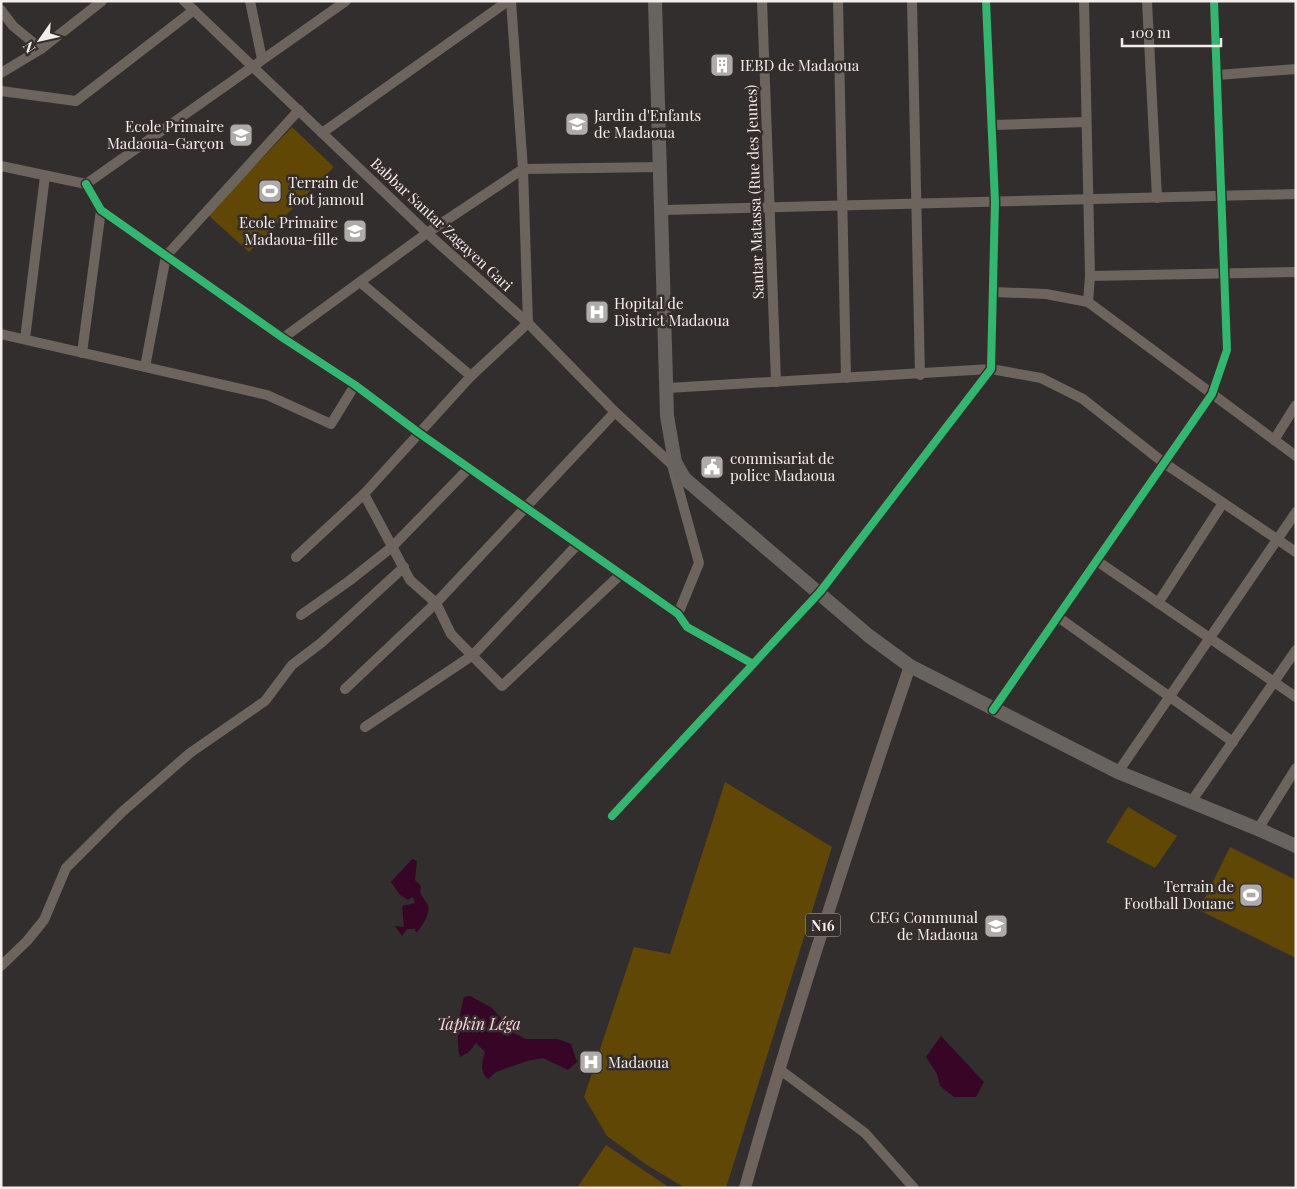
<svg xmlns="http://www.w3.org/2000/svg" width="1297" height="1189" font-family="'Playfair Display',serif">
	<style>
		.green { fill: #604706 }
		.water { fill: #370627 }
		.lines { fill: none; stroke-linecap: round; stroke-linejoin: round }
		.minor { stroke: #6c645d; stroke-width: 10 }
		.major { stroke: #6e645d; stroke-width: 12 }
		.highway { stroke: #69635f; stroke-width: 14 }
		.cycleway-casing { stroke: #352d2a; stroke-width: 11 }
		.cycleway { stroke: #33b770; stroke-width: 8 }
		.labels { text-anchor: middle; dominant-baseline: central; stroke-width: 5; stroke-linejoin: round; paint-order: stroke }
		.shield { fill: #352d2a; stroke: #bab4b2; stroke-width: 1 }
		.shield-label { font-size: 14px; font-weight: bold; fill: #f3eeec }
		.poi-label { font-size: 15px; fill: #f3eeec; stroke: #352d2a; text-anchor: start }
		.street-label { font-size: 15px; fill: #f3eeec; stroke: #352d2a }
		.water-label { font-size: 16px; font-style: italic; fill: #fed2e9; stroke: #352d2a }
	</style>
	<rect width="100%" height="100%" fill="#322e2d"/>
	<g class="green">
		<path d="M292,127L334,167L249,252L208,215Z"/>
		<path d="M725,782L832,847L726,1188H685L647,1165L607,1136L584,1097L634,947L670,954Z"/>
		<path d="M1128,807L1177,836L1155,868L1106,842Z"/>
		<path d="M1230,847L1296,880V958L1199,910Z"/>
		<path d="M606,1145L670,1188H577Z"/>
	</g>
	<g class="water">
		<path d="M412,859L417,861L415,880L421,886C418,894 425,900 428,905C431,912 421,929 416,933L415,929H407L402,936L395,926L404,927L402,906L415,903L413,897L408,900L400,895L391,882Z"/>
		<path d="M470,996L492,1008L514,1033L526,1039H558L571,1044L577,1062L568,1070L543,1058L527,1061L496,1072L488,1079C479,1071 482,1063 485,1052L476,1043L469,1052L460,1057C455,1037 459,1017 464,997Z"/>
		<path d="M941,1036L984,1082L976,1097H954L940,1086L937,1074L926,1057Z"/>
	</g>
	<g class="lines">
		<g class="minor">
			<path d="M184,1L427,233L528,323L615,412L678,470"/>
			<path d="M250,1L262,59"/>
			<path d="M762,1L776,382"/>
			<path d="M838,1L846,378"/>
			<path d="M912,1L920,375"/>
			<path d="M1084,1L1090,276L1088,302"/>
			<path d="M1147,1L1157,198"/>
			<path d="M1,10L13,26L41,49"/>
			<path d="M1,73L41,49L102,1"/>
			<path d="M1218,75L1296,69"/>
			<path d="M1,91L76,101L194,10"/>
			<path d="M992,125L1086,122"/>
			<path d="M322,133L508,1"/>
			<path d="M1,166L86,184L346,1"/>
			<path d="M86,184L101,210L283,338L355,385L419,433L678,614L687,627L753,664"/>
			<path d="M663,210L1296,194"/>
			<path d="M1090,276L1296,272"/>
			<path d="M360,282L471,376"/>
			<path d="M994,292L1046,294L1088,302L1296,456"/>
			<path d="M1,334L267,395L331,424L355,385"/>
			<path d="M283,338L427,233L523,169L661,167"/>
			<path d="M25,339L45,176"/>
			<path d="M82,353L101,210"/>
			<path d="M145,367L166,256L299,110"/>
			<path d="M668,388L991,369L1041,378L1083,399L1164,463L1296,552"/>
			<path d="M1274,440L1296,405"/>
			<path d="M672,465L699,563L678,614"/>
			<path d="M364,494L410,580L436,603L451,634L502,686L621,574"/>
			<path d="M296,557L364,494L471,376L528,323L523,169L511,1"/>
			<path d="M1097,561L1296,697"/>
			<path d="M1158,603L1223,503"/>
			<path d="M301,615L349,581L392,547L469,468"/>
			<path d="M1058,617L1233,742"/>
			<path d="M345,689L436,603L615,412"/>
			<path d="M993,710L1212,394L1227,350L1214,1"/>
			<path d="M365,727L473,655L578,544"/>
			<path d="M1118,772L1296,512"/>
			<path d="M1191,802L1296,650"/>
			<path d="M612,816L820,592L991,369L995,202L986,1"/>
			<path d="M1258,829L1296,768"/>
			<path d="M1,966L27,941L44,920L66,868L122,812L190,753L265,701L292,665L321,643L404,567"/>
			<path d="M779,1069L865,1133L914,1188"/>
		</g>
		<path class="major" d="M745,1188C794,1012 851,839 910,666"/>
		<path class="highway" d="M655,1L667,416L675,462L684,478L869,636L910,666L1118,772L1258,829L1296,846"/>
		<g class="cycleway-casing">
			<g id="cycleway">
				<path d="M86,184L101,210L283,338L355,385L419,433L678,614L687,627L753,664"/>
				<path d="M993,710L1212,394L1227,350L1214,1"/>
				<path d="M612,816L820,592L991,369L995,202L986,1"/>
			</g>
		</g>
		<use href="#cycleway" class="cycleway"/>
	</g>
	<defs>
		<g id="building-square" transform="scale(1.25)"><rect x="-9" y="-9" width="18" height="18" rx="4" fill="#afaba9" stroke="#352d2a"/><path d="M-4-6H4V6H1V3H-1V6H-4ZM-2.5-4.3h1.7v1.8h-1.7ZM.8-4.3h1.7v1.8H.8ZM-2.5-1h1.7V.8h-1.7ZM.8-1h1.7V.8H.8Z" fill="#fff"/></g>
		<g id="school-square" transform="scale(1.25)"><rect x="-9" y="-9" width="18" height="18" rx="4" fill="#afaba9" stroke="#352d2a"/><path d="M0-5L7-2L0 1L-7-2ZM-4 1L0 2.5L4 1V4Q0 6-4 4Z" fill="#fff"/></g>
		<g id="stadium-square" transform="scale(1.25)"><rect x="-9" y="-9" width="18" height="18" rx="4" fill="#afaba9" stroke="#352d2a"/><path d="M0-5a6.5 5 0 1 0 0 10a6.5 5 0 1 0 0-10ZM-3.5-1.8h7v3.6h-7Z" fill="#fff"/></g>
		<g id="hospital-square" transform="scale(1.25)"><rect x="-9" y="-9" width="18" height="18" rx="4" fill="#afaba9" stroke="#352d2a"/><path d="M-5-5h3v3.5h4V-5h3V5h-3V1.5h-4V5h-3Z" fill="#fff"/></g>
		<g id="civic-square" transform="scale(1.25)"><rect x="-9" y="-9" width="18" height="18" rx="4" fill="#afaba9" stroke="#352d2a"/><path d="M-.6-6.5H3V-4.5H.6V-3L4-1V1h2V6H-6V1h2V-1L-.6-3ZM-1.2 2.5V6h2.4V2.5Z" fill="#fff"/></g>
	</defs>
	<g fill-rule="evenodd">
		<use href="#building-square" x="722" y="65"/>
		<use href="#school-square" x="577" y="124"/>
		<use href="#school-square" x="241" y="135"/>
		<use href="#stadium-square" x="270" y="191"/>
		<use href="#school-square" x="355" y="231"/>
		<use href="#hospital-square" x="597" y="312"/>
		<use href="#civic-square" x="712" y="467"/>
		<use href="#stadium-square" x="1251" y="895"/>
		<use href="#school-square" x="996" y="926"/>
		<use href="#hospital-square" x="591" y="1062"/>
	</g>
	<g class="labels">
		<rect class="shield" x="805.5" y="913.5" width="35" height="23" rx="4"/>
		<g class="shield-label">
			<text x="823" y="925">N16</text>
		</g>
		<g class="poi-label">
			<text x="740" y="65">IEBD de Madaoua</text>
			<text x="594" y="115">Jardin d'Enfants<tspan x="594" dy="17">de Madaoua</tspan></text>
			<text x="224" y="126" text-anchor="end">Ecole Primaire<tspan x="224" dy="17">Madaoua-Garçon</tspan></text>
			<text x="288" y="182">Terrain de<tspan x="288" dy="17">foot jamoul</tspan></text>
			<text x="338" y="222" text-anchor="end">Ecole Primaire<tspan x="338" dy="17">Madaoua-fille</tspan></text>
			<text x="614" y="303">Hopital de<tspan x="614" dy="17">District Madaoua</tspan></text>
			<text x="730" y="458">commisariat de<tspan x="730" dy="17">police Madaoua</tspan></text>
			<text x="1234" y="886" text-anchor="end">Terrain de<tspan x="1234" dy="17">Football Douane</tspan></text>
			<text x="978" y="917" text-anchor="end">CEG Communal<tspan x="978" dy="17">de Madaoua</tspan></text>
			<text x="608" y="1062">Madaoua</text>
		</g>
		<g class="street-label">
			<text transform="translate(754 192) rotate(-92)">Santar Matassa (Rue des Jeunes)</text>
			<text transform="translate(442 224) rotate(43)">Babbar Santar Zagayen Gari</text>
		</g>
		<g class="water-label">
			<text x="479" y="1023">Tapkin Léga</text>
		</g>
	</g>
	<rect width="1297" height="1189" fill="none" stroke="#f3eeec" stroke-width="5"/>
	<g transform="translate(40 40) rotate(236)" stroke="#352d2a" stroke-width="4" paint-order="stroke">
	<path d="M0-4L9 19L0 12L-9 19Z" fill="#f3eeec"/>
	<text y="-8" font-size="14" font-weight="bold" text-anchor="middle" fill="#f3eeec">N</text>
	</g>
	<path d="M1122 38v8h99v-8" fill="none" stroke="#f3eeec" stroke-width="2.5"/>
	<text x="1130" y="38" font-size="15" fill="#f3eeec" stroke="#352d2a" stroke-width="4" paint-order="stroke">100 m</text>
</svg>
